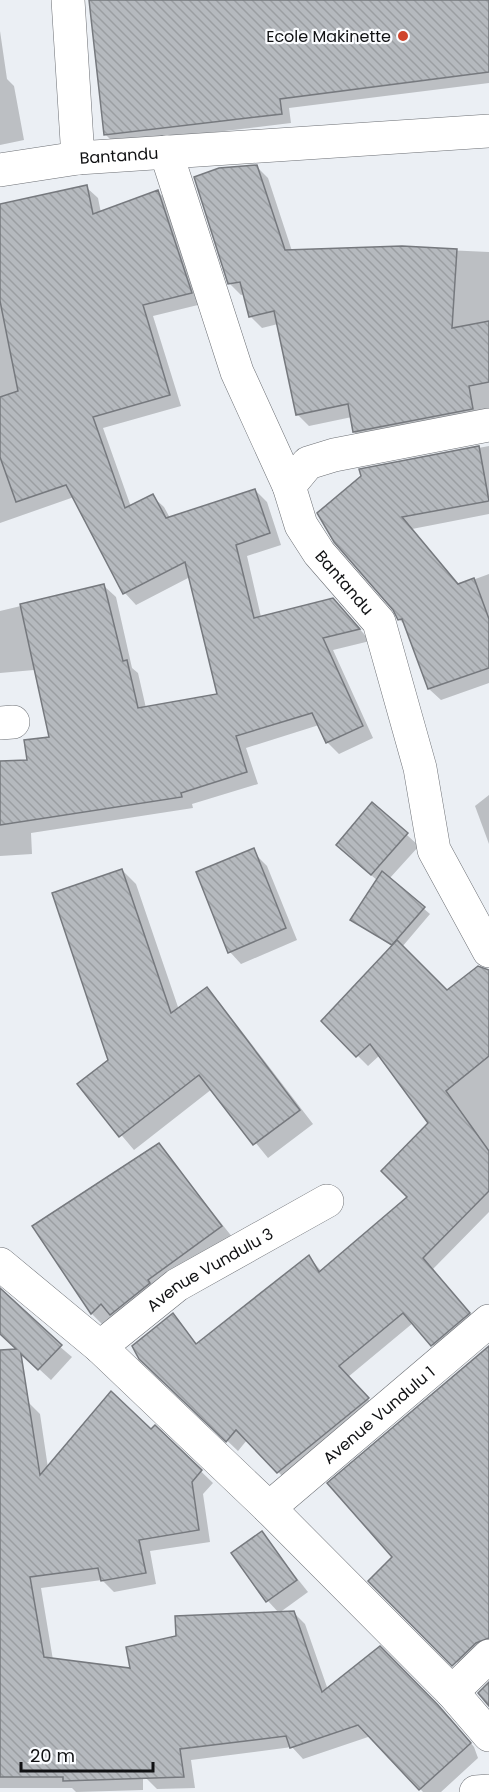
<svg xmlns="http://www.w3.org/2000/svg" width="489" height="1792" font-family="Poppins,sans-serif">
	<style>
		.shadow { fill: #0003 }
		.building { fill: url(#building-back-hatch); stroke: #76797e; stroke-width: 1.5 }
		.lines { fill: none; stroke-linecap: round; stroke-linejoin: round }
		.street-casing { stroke: #6c6f74; stroke-width: 34 }
		.street { stroke: #fff; stroke-width: 33 }
		.poi-dot { fill: #cf442c; stroke: #fafcff; stroke-width: 2 }
		.labels { text-anchor: middle; dominant-baseline: central; stroke-width: 4.5; stroke-linejoin: round; paint-order: stroke }
		.poi-label { font-size: 16px; fill: #101113; stroke: #fafcff; text-anchor: end }
		.street-label { font-size: 16px; fill: #101113; stroke: #fafcff }
	</style>
	<defs>
		<pattern id="building-back-hatch" width="6" height="6" patternUnits="userSpaceOnUse" patternTransform="scale(1.5)"><rect width="6" height="6" fill="#b5b9be"/><path d="M-1 5l2 2M0 0l6 6M5-1l2 2" fill="none" stroke="#9b9ea2"/></pattern>
	</defs>
	<rect width="100%" height="100%" fill="#ebeff4"/>
	<g class="shadow">
		<path d="M91,0H489V83L289,108L291,123L115,144L105,134Z"/>
		<path d="M0,31L7,79L14,86L24,140L0,145Z"/>
		<path d="M257,167L268,178L292,251L402,248L489,252V419L366,443L354,432L352,417L309,426L297,414L278,324L262,328L250,316L245,294L241,295L230,284Z"/>
		<path d="M86,187L98,198L101,213L158,192L170,203L202,304L153,316L181,406L103,428L131,507L152,496L164,507L170,518L255,490L267,502L281,545L247,556L261,617L345,612L370,641L333,650L373,738L339,754L327,742L319,725L246,748L258,784L192,804L193,808L31,833L32,854L0,856V763L29,761L51,738L34,670L0,673V611L104,586L116,597L132,668L138,673L146,708L219,695L190,577L136,605L125,593L74,497L0,523V226Z"/>
		<path d="M489,446V514L412,529L459,585L489,574V683L441,700L429,689L406,626L399,619L361,470Z"/>
		<path d="M489,795V844L475,806Z"/>
		<path d="M373,804L419,846L389,879L430,914L402,947L447,992L489,973V1212L433,1269L479,1324L442,1355L413,1323L348,1377L378,1410L289,1483L247,1440L238,1451L152,1369L172,1315L197,1345L309,1257L322,1272L410,1197L430,1123L380,1055L368,1066L323,1021L393,947L352,919L378,881L349,856Z"/>
		<path d="M255,854L267,866L297,940L241,964L230,952Z"/>
		<path d="M122,870L136,884L179,1010L207,989L220,1003L313,1124L268,1158L212,1089L134,1150L79,1085L109,1061Z"/>
		<path d="M159,1145L233,1238L122,1326L112,1316L103,1325L92,1314L34,1227Z"/>
		<path d="M0,1296L72,1357L51,1380L0,1333Z"/>
		<path d="M489,1348V1639L460,1665L450,1655L394,1557Z"/>
		<path d="M28,1402L40,1414L48,1468L155,1427L213,1483L203,1494L210,1542L150,1551L156,1584L114,1592L102,1580L41,1588L53,1660L132,1670L293,1612L305,1624L328,1690L380,1648L450,1718L474,1747L478,1758L441,1792H423L371,1736L303,1759L292,1747L191,1760L195,1788L157,1789L146,1778L143,1779V1790L76,1792L72,1788H0V1406Z"/>
		<path d="M261,1533L308,1592L279,1613L268,1601L234,1553Z"/>
	</g>
	<g class="building">
		<path d="M89,0H489V72L280,99L282,114L104,135Z"/>
		<path d="M257,165L285,250L402,246L457,249L452,328L489,321V382L469,386L473,409L353,432L348,404L296,415L274,311L249,317L240,282L228,284L194,177L219,168Z"/>
		<path d="M87,185L93,214L158,190L192,293L143,305L170,395L93,417L125,508L153,494L166,518L255,489L270,533L236,545L254,618L333,598L360,629L323,638L363,726L326,743L312,713L236,736L247,772L181,793L182,797L0,825V761L27,760L24,740L49,737L20,604L104,584L123,661L127,660L138,708L217,694L185,562L123,594L66,485L16,502L0,457V397L18,391L0,301V204Z"/>
		<path d="M479,446L489,501L402,517L458,584L474,578L489,619V668L428,689L402,619L398,620L393,610L334,542L317,513L361,476L359,469Z"/>
		<path d="M372,802L408,833L371,875L336,845Z"/>
		<path d="M254,848L286,928L228,953L196,872Z"/>
		<path d="M122,869L171,1013L207,987L300,1110L253,1145L199,1075L119,1137L77,1084L108,1060L52,893Z"/>
		<path d="M382,871L425,907L392,945L350,920Z"/>
		<path d="M397,940L447,990L478,966L489,970V1056L446,1091L489,1151V1191L423,1258L470,1313L431,1346L403,1313L339,1366L369,1398L277,1473L236,1430L226,1442L139,1359L132,1346L173,1313L196,1344L309,1255L319,1272L407,1197L381,1171L428,1123L370,1044L356,1057L321,1021Z"/>
		<path d="M159,1143L222,1226L148,1280L150,1283L110,1315L101,1304L91,1314L32,1226Z"/>
		<path d="M0,1288L62,1345L38,1370L21,1354L40,1475L111,1391L151,1429L155,1425L202,1470L192,1482L199,1530L139,1540L146,1573L101,1581L98,1568L30,1577L44,1657L130,1668L126,1647L176,1636L175,1616L294,1611L322,1692L380,1646L438,1705L471,1743L419,1790L358,1725L290,1748L286,1736L180,1749L184,1777L63,1781V1777H0V1350L16,1349L0,1334Z"/>
		<path d="M489,1346V1638L476,1643L452,1666L368,1581L392,1557L327,1483Z"/>
		<path d="M262,1531L297,1580L266,1602L231,1553Z"/>
		<path d="M489,1682V1706L478,1693Z"/>
	</g>
	<g class="lines">
		<g class="street-casing">
			<g id="street">
				<path d="M68,0L78,158"/>
				<path d="M166,152L237,372L289,486"/>
				<path id="s1" d="M0,170L78,158L489,131"/>
				<path id="s2" d="M489,425L334,455L308,463L289,486L301,525L319,553L379,622L420,768L434,850L489,951"/>
				<path d="M0,723L13,722"/>
				<path d="M0,1264L100,1347L269,1508L452,1692L489,1735"/>
				<path id="s3" d="M100,1347L177,1285L327,1201"/>
				<path id="s4" d="M269,1508L489,1321"/>
				<path d="M452,1692L489,1656"/>
				<path d="M476,1792L489,1791"/>
			</g>
		</g>
		<use href="#street" class="street"/>
	</g>
	<circle class="poi-dot" cx="403" cy="36" r="6"/>
	<g class="labels">
		<g class="poi-label">
			<text x="391" y="36">Ecole Makinette</text>
		</g>
		<g class="street-label">
			<text stroke="none"><textPath href="#s1" startOffset="120">Bantandu</textPath></text>
			<text stroke="none"><textPath href="#s2" startOffset="328">Bantandu</textPath></text>
			<text stroke="none"><textPath href="#s3" startOffset="135">Avenue Vundulu 3</textPath></text>
			<text stroke="none"><textPath href="#s4" startOffset="144">Avenue Vundulu 1</textPath></text>
		</g>
	</g>
	<path d="M21 1762v9h132v-9" fill="none" stroke="#101113" stroke-width="3"/>
	<text x="30" y="1762" font-size="18" fill="#101113" stroke="#fafcff" stroke-width="4.5" paint-order="stroke">20 m</text>
</svg>
